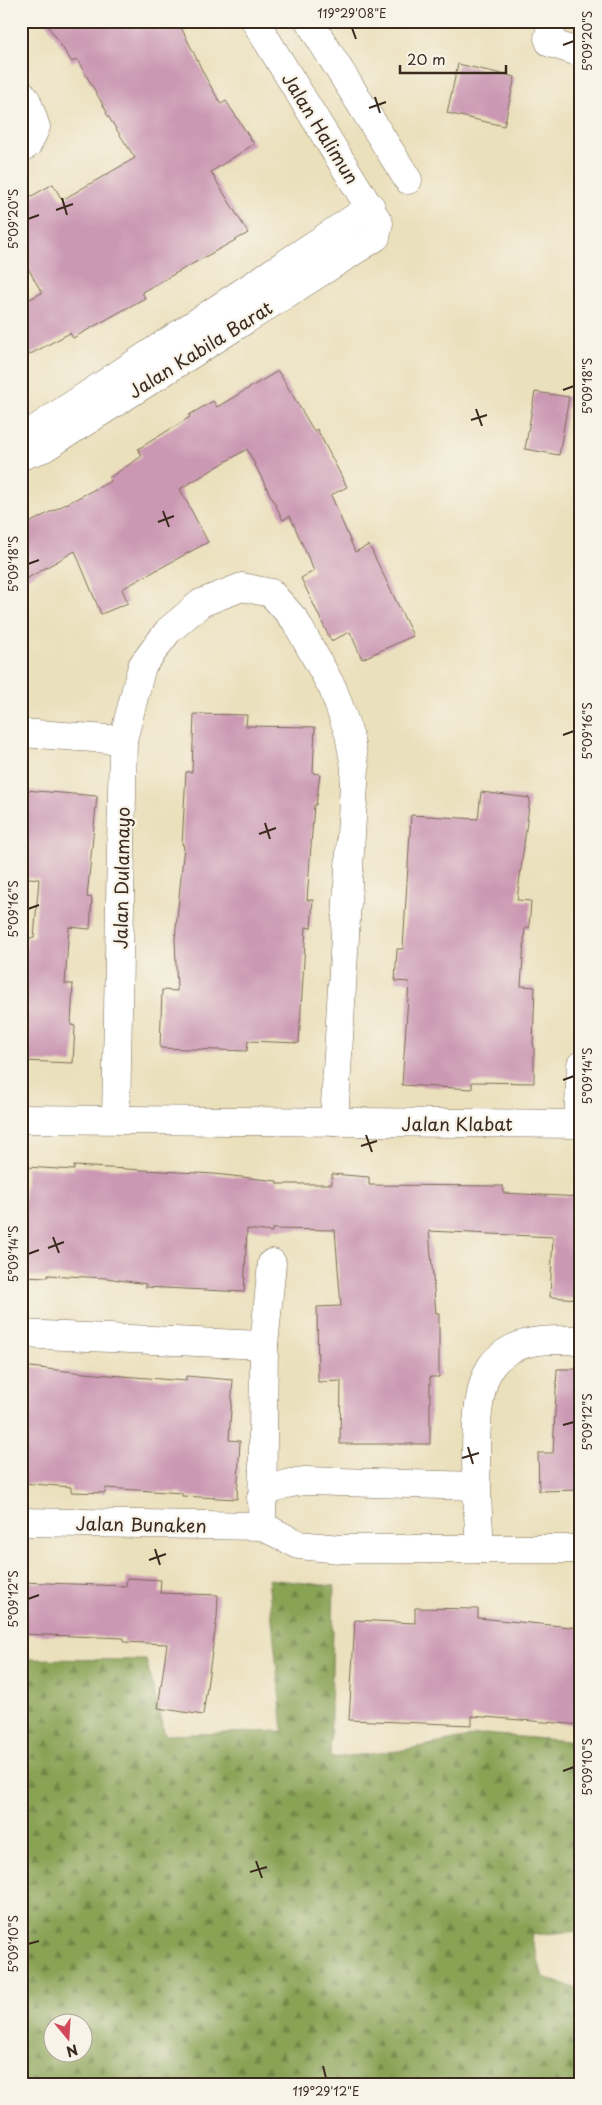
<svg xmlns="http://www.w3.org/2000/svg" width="602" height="2105" font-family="'Playpen Sans',sans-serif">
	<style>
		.forest { fill: url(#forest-firs); stroke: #62663a; fill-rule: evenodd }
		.building { fill: #cb98b3 }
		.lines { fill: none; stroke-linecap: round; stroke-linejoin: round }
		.street-casing { stroke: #796a55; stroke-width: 29 }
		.street { stroke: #fff; stroke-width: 28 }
		.ticks { fill: none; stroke: #3b2a1e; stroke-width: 2 }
		.labels { text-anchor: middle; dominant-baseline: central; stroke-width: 4.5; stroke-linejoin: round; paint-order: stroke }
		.street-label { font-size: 18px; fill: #3b2a1e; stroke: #f7f3e8 }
		.neatline { fill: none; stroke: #3b2a1e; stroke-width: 2 }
		.ticks-label { font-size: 12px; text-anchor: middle; fill: #3b2a1e }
	</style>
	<defs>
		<pattern id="forest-firs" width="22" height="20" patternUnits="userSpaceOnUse" patternTransform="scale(1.25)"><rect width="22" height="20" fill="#89a355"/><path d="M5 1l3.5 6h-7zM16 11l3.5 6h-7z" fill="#718546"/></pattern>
	</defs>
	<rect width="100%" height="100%" fill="#f7f3e8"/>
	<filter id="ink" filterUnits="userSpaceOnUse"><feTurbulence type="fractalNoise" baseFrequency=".02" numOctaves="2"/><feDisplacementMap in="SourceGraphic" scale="10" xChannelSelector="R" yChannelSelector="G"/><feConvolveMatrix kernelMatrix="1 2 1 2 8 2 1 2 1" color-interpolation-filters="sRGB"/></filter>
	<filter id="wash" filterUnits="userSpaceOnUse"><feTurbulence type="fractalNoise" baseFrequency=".0096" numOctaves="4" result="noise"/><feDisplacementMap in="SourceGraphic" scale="20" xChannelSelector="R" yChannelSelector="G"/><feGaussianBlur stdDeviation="1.12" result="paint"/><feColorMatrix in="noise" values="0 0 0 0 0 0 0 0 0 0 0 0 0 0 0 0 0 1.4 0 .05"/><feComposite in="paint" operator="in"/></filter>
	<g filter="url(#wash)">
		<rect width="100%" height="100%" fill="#ebe0bc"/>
		<path class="forest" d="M268,1579L334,1586L330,1758L398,1751L484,1734L581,1742V1931L531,1935L543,1977L581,1990V2084H21V1659L146,1660L165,1735L283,1731ZM52,2022H82V2052H52Z"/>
		<g id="blocks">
			<g class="building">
				<path d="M45,21H178L206,78L221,104L226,101L254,144L211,172L248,233L142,292L145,298L73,338L70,333L21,359V303L42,293L21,256V202L53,184L62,200L135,158L106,113L107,112L77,59L72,62Z"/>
				<path d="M458,64L515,77L504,126L447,113Z"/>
				<path d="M278,371L314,431L317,429L347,487L331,495L355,552L369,545L413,636L362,659L350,632L331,641L301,578L314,571L290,516L283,520L247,449L180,489L208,542L122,589L128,603L101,614L75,551L21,582V527L111,481L109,478L142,456L138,449L190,417L189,415L213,401L217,407Z"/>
				<path d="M535,392L569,397L559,455L525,449Z"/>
				<path d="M194,714L247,715L246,726L315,727L313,773L320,774L316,805H314L307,900H313L311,928L306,927L299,1043L248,1041L247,1051L160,1048L162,990L177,991L175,939L184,845H182L186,772H192Z"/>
				<path d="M25,790L97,796L87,897L92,898L90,929L69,927L65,984H73L71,1025L75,1026L73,1063L23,1061L25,974H24L27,938H34L39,879L21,877V828Z"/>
				<path d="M481,792L530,798L517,900L531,901L529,928H525L521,986L535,987L533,1045H534V1083L472,1082V1089L402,1085L409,982L395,981L397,949H403L411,815L478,819Z"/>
				<path d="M74,1166L214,1174L277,1181V1184H332V1174L369,1177V1185L503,1186V1193L581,1197V1299L550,1297L553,1237L429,1231L436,1313H439V1377H430V1444H340L341,1381L318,1382L317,1307L341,1306L335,1230L272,1229V1232L247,1229L244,1292L145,1287L146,1284L106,1278L48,1275V1277L21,1276V1237L27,1167L74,1170Z"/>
				<path d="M21,1366L84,1373L186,1381V1376L233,1380L229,1440L240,1441L237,1499L182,1496V1493L106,1488L105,1493L71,1492V1487L21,1483Z"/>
				<path d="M557,1369H581V1490L539,1491L538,1453H553Z"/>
				<path d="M127,1578L161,1580L160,1593L218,1595L217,1617L203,1715L158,1708L167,1644L124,1642V1638L21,1634V1582L126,1586Z"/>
				<path d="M415,1608L478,1609V1618L581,1628V1725L472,1716V1725L349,1720L355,1620L415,1623Z"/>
			</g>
		</g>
	</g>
	<g filter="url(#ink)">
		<use href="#blocks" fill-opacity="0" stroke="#796a55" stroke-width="1"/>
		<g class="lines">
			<g class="street-casing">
				<g id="street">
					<path d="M309,21L408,180"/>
					<path d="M553,21L548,38L550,43L581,53"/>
					<path d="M21,93L27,101L36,127L28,144L21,149"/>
					<path d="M21,435L33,431L371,207"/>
					<path d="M21,456L44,448L376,237L379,223L255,21"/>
					<path d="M21,733L123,740L116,1119"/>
					<path d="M123,740L142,666L168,631L201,603L242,587L271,593L295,620L333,689L349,734L355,767L334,1122"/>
					<path d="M21,1119L581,1124"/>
					<path d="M578,1124L581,1065"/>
					<path d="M21,1334L264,1345"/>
					<path d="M261,1498C275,1485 287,1483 305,1481L477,1486"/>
					<path d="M21,1522L262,1526L299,1545L340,1549H581"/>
					<path d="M262,1526L264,1345L272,1263"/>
					<path d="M480,1549C478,1505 468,1405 490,1368C494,1361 503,1354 510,1350C531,1338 558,1340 581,1340"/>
				</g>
			</g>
			<use href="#street" class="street"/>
		</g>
	</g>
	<path class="ticks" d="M352,28L356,39M563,45L574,41M375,97L380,113M369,108L386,102M62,198L67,215M56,210L73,204M28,219L39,215M563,390L574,386M476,409L482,426M471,420L487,415M163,511L169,527M158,522L174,516M28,564L39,560M563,735L574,731M265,823L270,839M259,834L276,828M28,909L39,905M563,1080L574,1076M366,1135L372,1152M361,1146L377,1141M53,1237L59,1253M48,1248L64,1242M28,1254L39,1250M563,1425L574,1422M468,1447L473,1464M462,1458L479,1453M155,1549L160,1565M149,1560L166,1554M28,1599L39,1595M563,1771L574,1767M256,1861L262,1878M250,1872L267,1867M28,1944L39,1941M323,2066L326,2078"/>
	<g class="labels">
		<g class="street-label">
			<text transform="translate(321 128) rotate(58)">Jalan Halimun</text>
			<text transform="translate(200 349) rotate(-32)">Jalan Kabila Barat</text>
			<text transform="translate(121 878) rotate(-89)">Jalan Dulamayo</text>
			<text x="457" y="1123">Jalan Klabat</text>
			<text transform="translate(141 1524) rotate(1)">Jalan Bunaken</text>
		</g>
	</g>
	<rect width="602" height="2105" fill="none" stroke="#f7f3e8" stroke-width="55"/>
	<g transform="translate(68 2038) rotate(162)"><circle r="24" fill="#f7f3e8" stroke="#aca397"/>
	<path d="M0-4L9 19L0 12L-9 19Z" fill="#d1495b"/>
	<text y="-8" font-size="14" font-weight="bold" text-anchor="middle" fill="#3b2a1e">N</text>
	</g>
	<path d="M400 65v8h106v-8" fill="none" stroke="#3b2a1e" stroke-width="2.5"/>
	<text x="407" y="65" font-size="15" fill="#3b2a1e" stroke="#f7f3e8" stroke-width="4" paint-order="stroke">20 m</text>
	<rect x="28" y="28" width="546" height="2050" class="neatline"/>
	<g class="ticks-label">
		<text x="352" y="18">119°29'08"E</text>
		<text transform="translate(588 41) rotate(-90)" y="4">5°09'20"S</text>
		<text transform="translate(14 219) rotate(-90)" y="4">5°09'20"S</text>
		<text transform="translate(588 386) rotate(-90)" y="4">5°09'18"S</text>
		<text transform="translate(14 564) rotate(-90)" y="4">5°09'18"S</text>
		<text transform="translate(588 731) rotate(-90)" y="4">5°09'16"S</text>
		<text transform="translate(14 909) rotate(-90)" y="4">5°09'16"S</text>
		<text transform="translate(588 1076) rotate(-90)" y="4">5°09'14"S</text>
		<text transform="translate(14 1254) rotate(-90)" y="4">5°09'14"S</text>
		<text transform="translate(588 1422) rotate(-90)" y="4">5°09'12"S</text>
		<text transform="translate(14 1599) rotate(-90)" y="4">5°09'12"S</text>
		<text transform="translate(588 1767) rotate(-90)" y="4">5°09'10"S</text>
		<text transform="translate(14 1944) rotate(-90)" y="4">5°09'10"S</text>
		<text x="326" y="2096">119°29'12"E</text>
	</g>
</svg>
